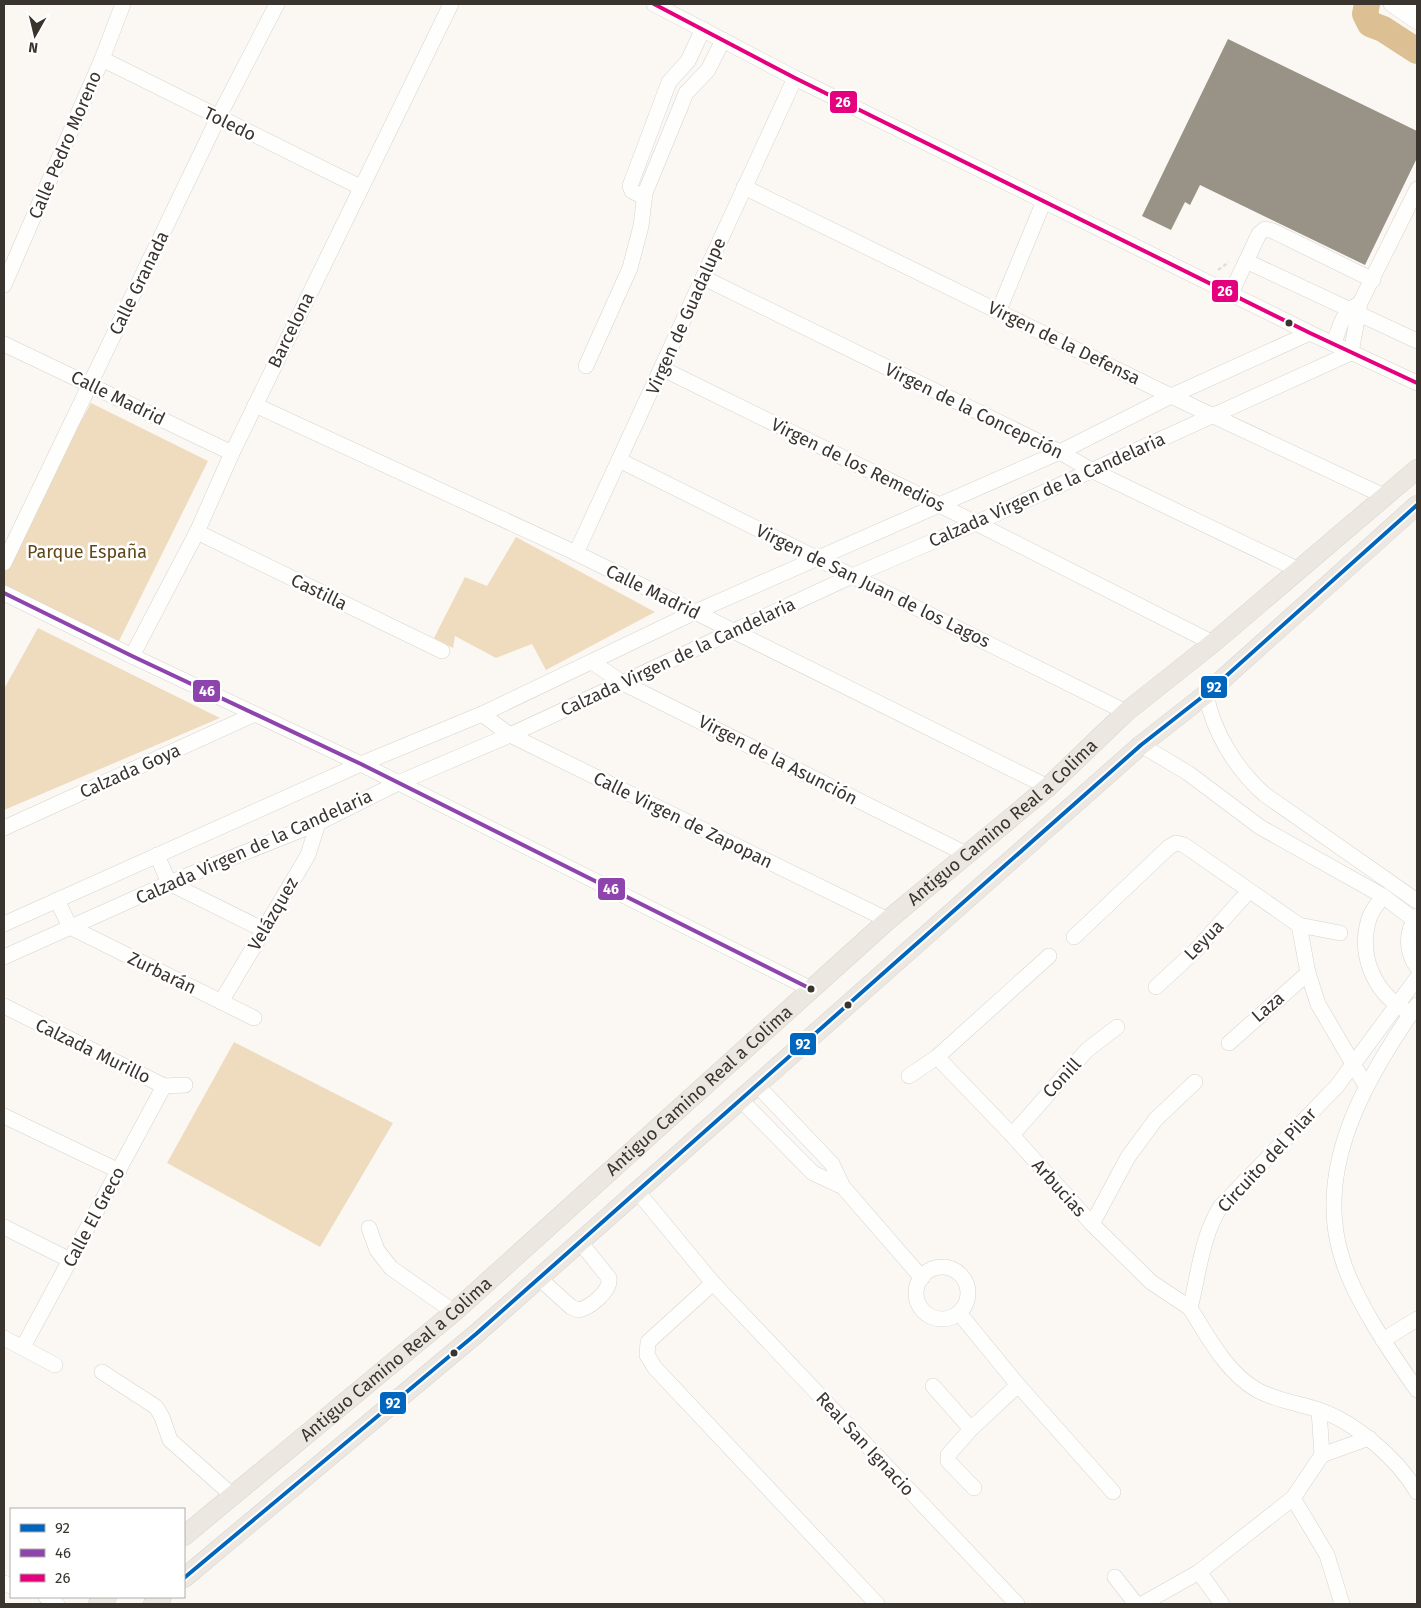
<svg xmlns="http://www.w3.org/2000/svg" width="1421" height="1608" font-family="'Fira Sans',sans-serif">
	<style>
		.green { fill: #efdcbf }
		.lines { fill: none; stroke-linecap: round; stroke-linejoin: round }
		.river { stroke: #dcbf93; stroke-width: 26 }
		.building { fill: #999287 }
		.minor-casing { stroke: #d7d3ce; stroke-width: 16 }
		.major-casing { stroke: #d6d4d1; stroke-width: 20 }
		.path { stroke: #dfdedd; stroke-width: 2.5; stroke-dasharray: 4 2.5; stroke-linecap: butt }
		.minor { stroke: #fefefd; stroke-width: 15 }
		.major { stroke: #ece8e1; stroke-width: 19 }
		.bus-1-casing { stroke: #fff; stroke-width: 8 }
		.bus-2-casing { stroke: #fff; stroke-width: 8 }
		.bus-3-casing { stroke: #fff; stroke-width: 8 }
		.bus-1 { stroke: #0065bd; stroke-width: 4 }
		.bus-2 { stroke: #8e44ad; stroke-width: 4 }
		.bus-3 { stroke: #e5007d; stroke-width: 4 }
		.bus-dot { fill: #39342d; stroke: #fff; stroke-width: 2 }
		.labels { text-anchor: middle; dominant-baseline: central; stroke-width: 5; stroke-linejoin: round; paint-order: stroke }
		.street-label { font-size: 18px; fill: #39342d; stroke: #fff }
		.park-label { font-size: 18px; fill: #624717; stroke: #fff }
		.line-badge { stroke: #fff; stroke-width: 2 }
		.badge-label { font-size: 14px; text-anchor: middle; font-weight: bold; fill: #fff }
	</style>
	<rect width="100%" height="100%" fill="#fbf8f4"/>
	<g class="green">
		<path d="M91,403L208,461L116,647L4,590V561Z"/>
		<path d="M516,537L655,612L546,670L532,644L496,658L455,636L453,648L434,638L465,577L487,586Z"/>
		<path d="M38,628L220,718L4,810V689Z"/>
		<path d="M234,1042L393,1123L320,1247L167,1163Z"/>
	</g>
	<g class="lines">
		<path class="river" d="M1367,4L1365,14L1370,24L1383,29L1417,51"/>
	</g>
	<path class="building" d="M1228,39L1417,131V158L1365,265L1200,185L1190,205L1185,202L1171,230L1142,216Z"/>
	<g class="lines">
		<g class="minor-casing">
			<g id="minor">
				<path d="M654,4L795,78L1310,333L1417,383"/>
				<path d="M1391,4L1417,22"/>
				<path d="M1412,4L1417,7"/>
				<path d="M102,59L360,187"/>
				<path d="M744,187L1171,396L1384,496"/>
				<path d="M645,193L640,195L632,191L630,186L669,82L688,61L703,29"/>
				<path d="M1246,261L1417,341"/>
				<path d="M704,278L1060,452L1091,470L1299,570"/>
				<path d="M4,285L102,59L123,4"/>
				<path d="M1231,293L1259,234L1265,229L1273,231L1373,280"/>
				<path d="M999,310L1044,201"/>
				<path d="M4,344L232,453"/>
				<path d="M1334,344C1339,329 1342,312 1357,305"/>
				<path d="M586,366L630,268L641,226L645,193L680,108L686,93L708,70L723,40"/>
				<path d="M663,369L976,523L1213,643"/>
				<path d="M255,405L576,553L1048,787"/>
				<path d="M619,460L1126,712"/>
				<path d="M197,532L442,651"/>
				<path d="M576,553L795,78"/>
				<path d="M4,563L218,118L277,4"/>
				<path d="M4,593L132,656L361,764L813,990"/>
				<path d="M132,656L197,532L232,453L451,4"/>
				<path d="M592,662L623,683L966,854"/>
				<path d="M1206,694C1213,732 1236,769 1264,794L1417,901"/>
				<path d="M482,714L510,735L888,920"/>
				<path d="M1141,745L1188,773L1260,827L1383,896L1417,922"/>
				<path d="M4,828L255,714"/>
				<path d="M157,855L169,883L264,930"/>
				<path d="M1383,896C1379,902 1373,909 1370,916C1357,953 1373,991 1405,1010"/>
				<path d="M57,900L70,927L254,1018"/>
				<path d="M1417,916C1405,932 1406,952 1417,967"/>
				<path d="M4,924L361,764L482,714L695,612L1060,452L1171,396L1310,333"/>
				<path d="M1299,925L1308,973L1318,1004L1366,1086"/>
				<path d="M1074,937L1169,847L1176,843L1184,845L1299,925L1340,933"/>
				<path d="M4,957L169,883L318,823L398,783L510,735L852,576L976,523L1351,353L1360,303L1417,189"/>
				<path d="M1417,978L1337,1086L1221,1206C1201,1237 1199,1274 1190,1308C1208,1337 1227,1373 1257,1390C1277,1401 1298,1403 1319,1410C1355,1422 1398,1459 1417,1492"/>
				<path d="M1156,987L1196,950L1249,891"/>
				<path d="M221,1002L308,855L318,823"/>
				<path d="M1417,1005C1367,1076 1313,1168 1342,1258C1355,1301 1391,1353 1417,1390"/>
				<path d="M4,1006L164,1086L185,1085"/>
				<path d="M1229,1043L1308,973"/>
				<path d="M937,1057L1012,1135L1092,1224L1151,1282L1190,1308"/>
				<path d="M909,1076L937,1057L1049,956"/>
				<path d="M756,1084L832,1164L843,1187L922,1278"/>
				<path d="M739,1098L813,1173L843,1187"/>
				<path d="M4,1116L119,1171"/>
				<path d="M1012,1135L1087,1050L1117,1027"/>
				<path d="M637,1191L713,1283L1017,1604"/>
				<path d="M1092,1224L1128,1157L1156,1119L1195,1082"/>
				<path d="M4,1227L70,1260"/>
				<path d="M369,1228L377,1250L391,1268L454,1312"/>
				<circle cx="942" cy="1293" r="26"/>
				<path d="M539,1278L571,1307L578,1310C590,1308 611,1291 609,1278L580,1242"/>
				<path d="M713,1283L648,1342L647,1355L655,1368L877,1604"/>
				<path d="M959,1313L1018,1385L1113,1492"/>
				<path d="M4,1338L55,1365"/>
				<path d="M1383,1340L1417,1319"/>
				<path d="M23,1347L164,1086"/>
				<path d="M102,1372L156,1407L162,1417L170,1440L233,1496"/>
				<path d="M933,1386L971,1429"/>
				<path d="M1319,1410L1322,1455"/>
				<path d="M974,1488L948,1461V1455L971,1429L1018,1385"/>
				<path d="M1293,1498L1327,1555L1342,1604"/>
				<path d="M1199,1572L1222,1604"/>
				<path d="M1115,1577L1136,1604"/>
				<path d="M4,1583L11,1586"/>
				<path d="M46,1597L57,1604"/>
				<path d="M1142,1604L1199,1572L1293,1498L1322,1455L1369,1438"/>
			</g>
		</g>
		<g class="major-casing">
			<g id="major">
				<path id="s1" d="M184,1536L454,1312L888,920L1048,787L1126,712L1213,643L1417,469"/>
				<path d="M184,1578L476,1334L1141,745L1206,694L1417,505"/>
				<path d="M98,1604L107,1597"/>
				<path d="M153,1604L162,1597"/>
			</g>
		</g>
		<path class="path" d="M1218,270L1229,262"/>
		<use href="#minor" class="minor"/>
		<use href="#major" class="major"/>
		<g class="bus-1-casing">
			<path id="bus-1" d="M184,1578L476,1334L1141,745L1206,694L1417,505"/>
		</g>
		<g class="bus-2-casing">
			<path id="bus-2" d="M4,593L132,656L361,764L813,990"/>
		</g>
		<g class="bus-3-casing">
			<path id="bus-3" d="M654,4L795,78L1310,333L1417,383"/>
		</g>
		<use href="#bus-1" class="bus-1"/>
		<use href="#bus-2" class="bus-2"/>
		<use href="#bus-3" class="bus-3"/>
	</g>
	<g class="bus-dot">
		<circle cx="1289" cy="323" r="4.5"/>
		<circle cx="811" cy="989" r="4.5"/>
		<circle cx="848" cy="1005" r="4.5"/>
		<circle cx="454" cy="1353" r="4.5"/>
	</g>
	<g class="labels">
		<g class="street-label">
			<text transform="translate(230 124) rotate(26)">Toledo</text>
			<text transform="translate(65 145) rotate(-67)">Calle Pedro Moreno</text>
			<text transform="translate(139 283) rotate(-64)">Calle Granada</text>
			<text transform="translate(686 316) rotate(-66)">Virgen de Guadalupe</text>
			<text transform="translate(291 330) rotate(-64)">Barcelona</text>
			<text transform="translate(1064 343) rotate(26)">Virgen de la Defensa</text>
			<text transform="translate(118 398) rotate(26)">Calle Madrid</text>
			<text transform="translate(974 411) rotate(26)">Virgen de la Concepción</text>
			<text transform="translate(858 465) rotate(26)">Virgen de los Remedios</text>
			<text transform="translate(1047 490) rotate(-24)">Calzada Virgen de la Candelaria</text>
			<text transform="translate(873 586) rotate(26)">Virgen de San Juan de los Lagos</text>
			<text transform="translate(319 592) rotate(26)">Castilla</text>
			<text transform="translate(653 592) rotate(26)">Calle Madrid</text>
			<text transform="translate(678 657) rotate(-25)">Calzada Virgen de la Candelaria</text>
			<text transform="translate(778 760) rotate(27)">Virgen de la Asunción</text>
			<text transform="translate(130 771) rotate(-24)">Calzada Goya</text>
			<text transform="translate(683 820) rotate(26)">Calle Virgen de Zapopan</text>
			<text stroke="none"><textPath href="#s1" startOffset="1086">Antiguo Camino Real a Colima</textPath></text>
			<text transform="translate(254 847) rotate(-24)">Calzada Virgen de la Candelaria</text>
			<text transform="translate(273 914) rotate(-60)">Velázquez</text>
			<text transform="translate(1204 940) rotate(-46)">Leyua</text>
			<text transform="translate(162 973) rotate(26)">Zurbarán</text>
			<text transform="translate(1268 1007) rotate(-41)">Laza</text>
			<text transform="translate(93 1051) rotate(26)">Calzada Murillo</text>
			<text transform="translate(1062 1078) rotate(-47)">Conill</text>
			<text stroke="none"><textPath href="#s1" startOffset="681">Antiguo Camino Real a Colima</textPath></text>
			<text transform="translate(1267 1160) rotate(-47)">Circuito del Pilar</text>
			<text transform="translate(1059 1188) rotate(48)">Arbucias</text>
			<text transform="translate(94 1217) rotate(-62)">Calle El Greco</text>
			<text stroke="none"><textPath href="#s1" startOffset="276">Antiguo Camino Real a Colima</textPath></text>
			<text transform="translate(865 1444) rotate(47)">Real San Ignacio</text>
		</g>
		<g class="park-label">
			<text x="87" y="552">Parque España</text>
		</g>
	</g>
	<g class="line-badge">
		<rect x="829" y="90" width="29" height="24" rx="5" fill="#e5007d"/>
		<rect x="1211" y="279" width="28" height="24" rx="5" fill="#e5007d"/>
		<rect x="1200" y="675" width="28" height="24" rx="5" fill="#0065bd"/>
		<rect x="192" y="679" width="29" height="24" rx="5" fill="#8e44ad"/>
		<rect x="597" y="877" width="29" height="24" rx="5" fill="#8e44ad"/>
		<rect x="789" y="1032" width="28" height="24" rx="5" fill="#0065bd"/>
		<rect x="379" y="1391" width="28" height="24" rx="5" fill="#0065bd"/>
	</g>
	<g class="badge-label">
		<text x="843" y="107">26</text>
		<text x="1225" y="296">26</text>
		<text x="1214" y="692">92</text>
		<text x="207" y="696">46</text>
		<text x="611" y="894">46</text>
		<text x="803" y="1049">92</text>
		<text x="393" y="1408">92</text>
	</g>
	<rect width="1421" height="1608" fill="none" stroke="#39342d" stroke-width="10"/>
	<rect x="10" y="1508" width="175" height="90" fill="#ffffff" stroke="#b0aeab"/>
	<rect x="20" y="1524" width="25" height="8" fill="#0065bd" stroke="#b0aeab"/>
	<text x="55" y="1533" font-size="15" fill="#39342d">92</text>
	<rect x="20" y="1549" width="25" height="8" fill="#8e44ad" stroke="#b0aeab"/>
	<text x="55" y="1558" font-size="15" fill="#39342d">46</text>
	<rect x="20" y="1574" width="25" height="8" fill="#e5007d" stroke="#b0aeab"/>
	<text x="55" y="1583" font-size="15" fill="#39342d">26</text>
	<g transform="translate(35 35) rotate(188)" stroke="#ffffff" stroke-width="4" paint-order="stroke">
	<path d="M0-4L9 19L0 12L-9 19Z" fill="#39342d"/>
	<text y="-8" font-size="14" font-weight="bold" text-anchor="middle" fill="#39342d">N</text>
	</g>
</svg>
